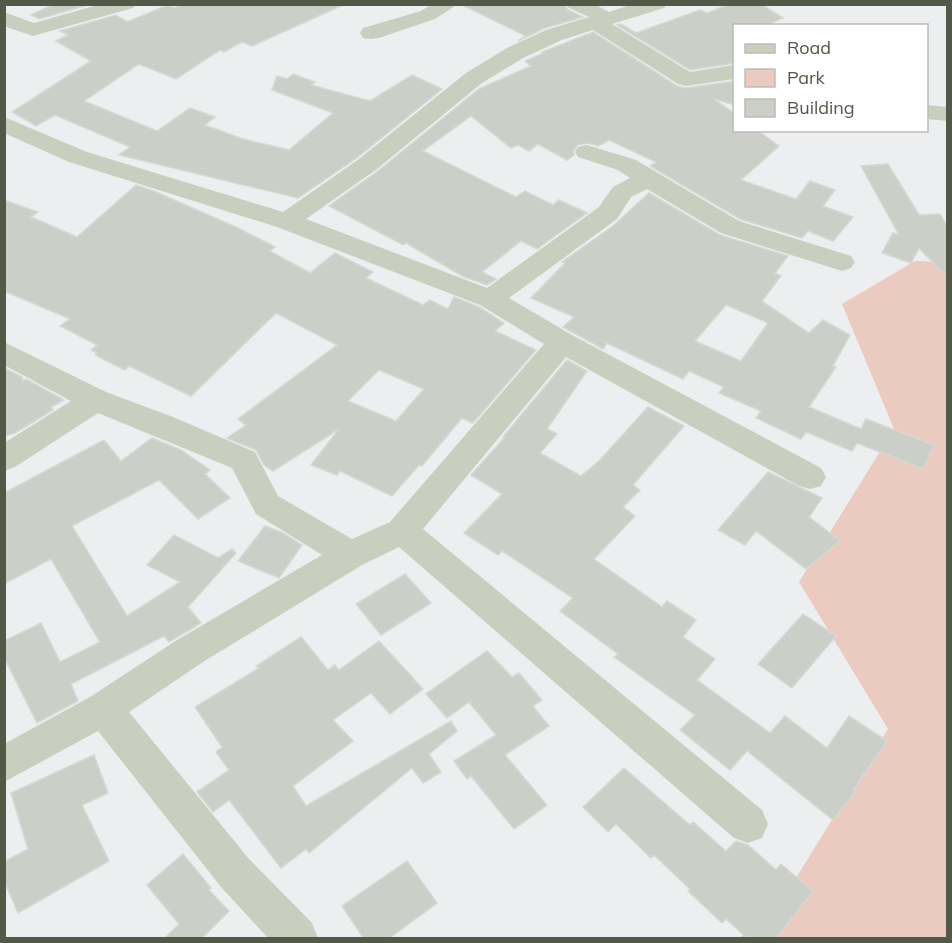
<svg xmlns="http://www.w3.org/2000/svg" width="952" height="943" font-family="Mulish,sans-serif">
	<style>
		.green { fill: #ebcbbf }
		.building { fill: #cbcfc8; stroke: #d4d9d2; stroke-width: 1.5; fill-rule: evenodd }
		.lines { fill: none; stroke-linecap: round; stroke-linejoin: round }
		.minor { fill: #c9cfbf; fill-rule: evenodd }
	</style>
	<rect width="100%" height="100%" fill="#edeef0"/>
	<path class="green" d="M915,261L947,262V938H740L788,891L888,729L799,582L894,429L842,304Z"/>
	<g class="building">
		<path d="M54,4H91L39,19L31,15Z"/>
		<path d="M183,4H345L252,46L242,42L224,52L220,50L176,79L139,64L84,101L157,131L190,108L215,117L205,125L243,139L289,150L333,113L272,90L277,76L287,79L293,74L315,82L311,85L370,101L412,75L442,89L358,157L298,198L119,155L130,147L55,115L36,126L12,112L91,61L56,41L68,35L60,31L116,15L127,22L168,5L174,8Z"/>
		<path d="M460,4H564L568,10L583,17L545,28L518,41L526,36Z"/>
		<path d="M730,4H761L783,18L765,26H735V63L690,70L617,25L621,24L636,33L700,10L707,13Z"/>
		<path d="M593,32L677,86L686,88L735,81V105L714,99L735,114V130H757L779,146L741,180L796,199L810,181L835,190L823,206L853,217L833,241L808,231L802,238L740,219L650,166L656,162L609,140L598,146L588,143L578,145L573,151L574,155L567,160L538,144L529,151L518,145L511,148L471,116L423,151L516,197L525,191L553,205L559,200L587,213L537,249L521,241L482,272L496,279L487,285L462,276L406,243L403,245L329,206L378,171L479,89L531,66L525,61L544,53L542,52Z"/>
		<path d="M888,164L919,215L940,214L948,228V278L919,248L911,263L882,253L893,233L899,235L861,166Z"/>
		<path d="M136,185L156,192L238,228L275,247L270,251L310,273L335,253L373,272L366,278L423,305L430,300L448,309L454,297L479,307L504,323L495,331L536,350L473,423L462,418L422,466L419,465L392,496L340,471L337,475L311,465L339,429L273,471L264,465L256,450L227,438L246,425L238,419L337,345L276,313L191,396L129,366L125,370L95,355L97,353L91,350L97,345L60,326L70,319L4,291V200L38,212L31,217L77,237ZM379,370L424,389L396,421L348,401Z"/>
		<path d="M649,193L720,235L788,256L775,273L781,276L762,301L809,333L823,320L850,335L833,366L836,367L809,407L861,429L866,419L934,445L923,469L857,443L852,451L806,432L801,439L756,418L761,411L719,393L724,387L689,371L683,379L607,343L603,349L563,327L574,317L531,298L565,263L562,262L613,226ZM726,305L768,323L741,361L695,341Z"/>
		<path d="M567,360L587,371L547,429L557,434L540,453L581,476L599,461L648,407L684,426L633,485L640,490L623,507L635,516L594,559L662,607L667,601L696,620L683,637L715,659L697,680L770,733L785,716L827,748L849,716L887,741L854,789L856,791L833,820L747,751L730,770L680,730L695,715L614,657L618,654L560,611L573,598L502,551L498,555L464,533L502,494L471,475L505,437H503Z"/>
		<path d="M4,368L22,377L23,381L26,379L64,400L51,407L53,410L15,433L4,436Z"/>
		<path d="M152,438L181,450L210,470L205,474L230,498L198,519L159,480L72,526L127,616L180,582L147,565L174,535L218,558L232,549L236,553L188,607L201,623L169,642L164,636L71,684L78,701L37,723L4,657V641L41,623L60,662L100,642L51,559L4,584V493L104,440L121,461Z"/>
		<path d="M768,472L822,498L809,517L840,541L806,569L756,531L745,545L718,530Z"/>
		<path d="M265,526L283,533L302,545L279,578L238,561Z"/>
		<path d="M405,574L431,603L381,635L356,604Z"/>
		<path d="M803,614L836,636L792,688L758,664Z"/>
		<path d="M301,637L328,670L335,665L339,670L379,641L423,689L390,714L371,693L333,720L353,741L293,786L306,806L451,721L457,731L429,754L441,772L423,783L412,768L309,853L306,849L281,868L229,800L213,812L197,792L229,770L216,752L222,747L195,707L259,668L256,666Z"/>
		<path d="M487,651L512,677L519,673L542,700L533,706L549,726L505,755L547,805L514,829L471,776L467,779L454,761L496,735L469,702L447,718L426,694Z"/>
		<path d="M94,755L108,793L82,805L109,861L18,913L4,880V862L28,849L11,793Z"/>
		<path d="M624,768L690,825L693,822L726,851L736,841L748,845L776,870L781,864L813,891L776,939H748L726,919L722,923L688,891L690,889L654,855L651,858L616,824L608,832L583,807Z"/>
		<path d="M183,854L211,888L209,890L229,911L201,939H164L179,924L147,885Z"/>
		<path d="M407,861L437,903L388,939H364L342,906Z"/>
	</g>
	<g class="lines">
		<g class="minor">
			<path d="M101,4H136L133,8L33,36L4,26V12L34,23Z"/>
			<path d="M432,4H458L435,19L379,38L371,39L363,38L360,33L363,28L421,11Z"/>
			<path d="M566,4H594L609,12L633,4H667L664,8L612,24L690,72L734,65V79L686,86L678,84L593,30L562,40L523,58L482,83L377,169L306,219L487,288L599,207L613,187L630,178L618,170L578,157L575,152L578,147L587,145L636,160L739,221L851,256L855,262L851,268L842,271L721,233L647,189L631,197L617,219L509,298L572,335L821,468L826,477L821,486L810,489L799,486L566,357L423,529L762,810L768,824L762,838L748,843L734,838L399,547L362,565L203,662L129,712L249,859L312,923L318,938H268L221,887L98,731L4,782V744L90,697L177,640L322,555L256,514L232,468L98,413L15,467L4,471V443L71,401L4,365V342L106,392L173,417L255,452L278,496L352,539L390,522L544,344L480,305L277,227L69,162L4,133V117L87,152L283,212L359,159L466,73L507,48L546,30L589,17L569,8Z"/>
			<path d="M926,105L948,107V121L926,119Z"/>
		</g>
	</g>
	<rect width="952" height="943" fill="none" stroke="#535947" stroke-width="12"/>
	<rect x="733" y="24" width="195" height="108" fill="#ffffff" stroke="#babdb5" stroke-width="1.5"/>
	<rect x="745" y="44" width="30" height="9" fill="#c9cfbf" stroke="#babdb5" stroke-width="1.5"/>
	<text x="787" y="54" font-size="18" fill="#535947">Road</text>
	<rect x="745" y="69" width="30" height="18" fill="#ebcbbf" stroke="#babdb5" stroke-width="1.5"/>
	<text x="787" y="84" font-size="18" fill="#535947">Park</text>
	<rect x="745" y="99" width="30" height="18" fill="#cbcfc8" stroke="#babdb5" stroke-width="1.5"/>
	<text x="787" y="114" font-size="18" fill="#535947">Building</text>
</svg>
